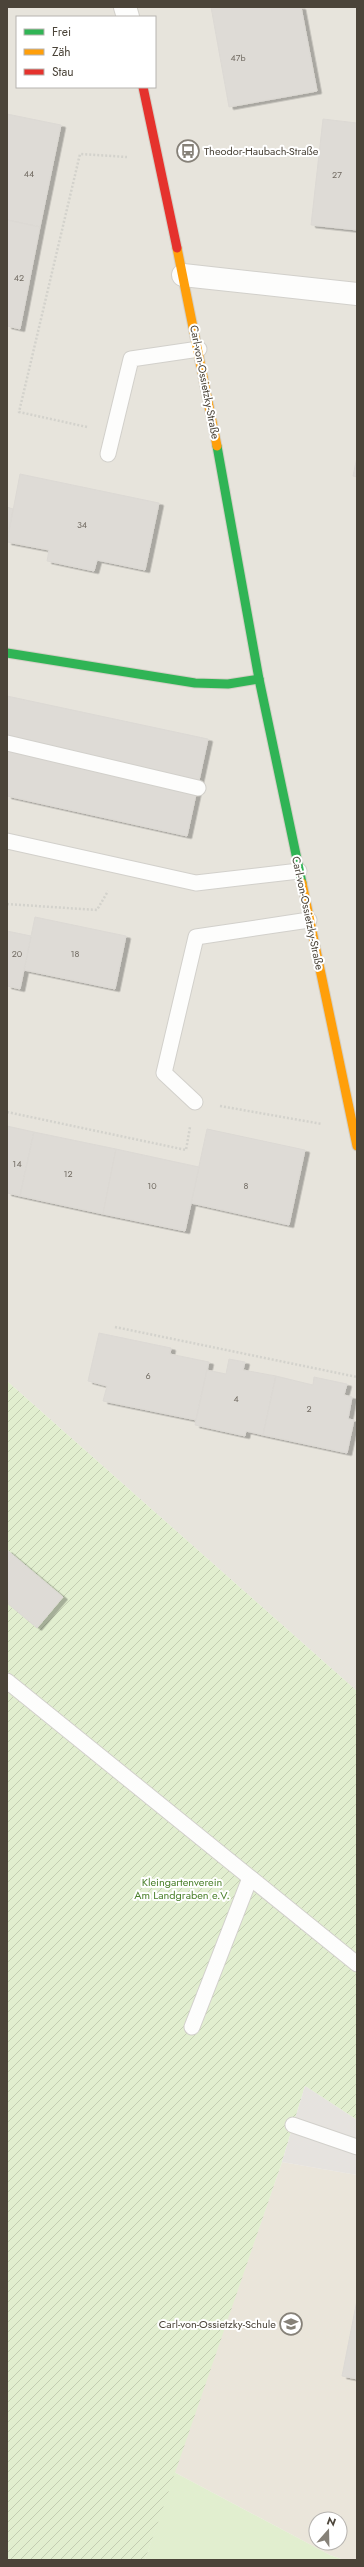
<svg xmlns="http://www.w3.org/2000/svg" width="364" height="2567" font-family="Jost,sans-serif">
	<style>
		.residential { fill: #e7e4dc; fill-rule: evenodd }
		.education { fill: #eae5da; fill-rule: evenodd }
		.grass { fill: #e1eecf }
		.garden { fill: url(#garden-furrows) }
		.parking { fill: #e6e3df }
		.building { fill: #dedbd6; stroke: #dcd9d4; filter: url(#shadow) }
		.lines { fill: none; stroke-linecap: round; stroke-linejoin: round }
		.lane-casing { stroke: #d2d0cb; stroke-width: 17 }
		.street-casing { stroke: #d2d0cb; stroke-width: 24 }
		.fast-casing { stroke: #d3cfc5; stroke-width: 11 }
		.slow-casing { stroke: #d3cfc5; stroke-width: 11 }
		.jam-casing { stroke: #d3cfc5; stroke-width: 11 }
		.path { stroke: #d3d2cc; stroke-width: 2.5; stroke-dasharray: 2 2; stroke-linecap: butt }
		.lane { stroke: #fdfdfc; stroke-width: 15 }
		.street { stroke: #fdfdfc; stroke-width: 22 }
		.fast { stroke: #30b455; stroke-width: 9 }
		.slow { stroke: #ff9f0a; stroke-width: 9 }
		.jam { stroke: #e5322d; stroke-width: 9 }
		.labels { text-anchor: middle; dominant-baseline: central; stroke-width: 4; stroke-linejoin: round; paint-order: stroke }
		.number-label { font-size: 9px; fill: #706a61 }
		.poi-label { font-size: 11px; fill: #4b4439; stroke: #fff; text-anchor: start }
		.street-label { font-size: 11px; fill: #4b4439; stroke: #fff }
		.park-label { font-size: 11px; fill: #4a7f2a; stroke: #fff }
	</style>
	<defs>
		<pattern id="garden-furrows" width="10" height="10" patternUnits="userSpaceOnUse"><rect width="10" height="10" fill="#e1eecf"/><path d="M-1 1l2-2M0 10L10 0M9 11l2-2" fill="none" stroke="#c3cdb2"/></pattern>
		<filter id="shadow"><feDropShadow dx="4.5" dy="2.5" stdDeviation="0" flood-color="#0004"/></filter>
	</defs>
	<rect width="100%" height="100%" fill="#f4f2ee"/>
	<path class="residential" d="M7,7H357V1691L7,1381ZM17,17H155V87H17Z"/>
	<path class="education" d="M282,2162L357,2175V2560H344L330,2555L174,2472ZM316,2519H340V2543H316Z"/>
	<path class="grass" d="M174,2472L330,2555L344,2560H145Z"/>
	<path class="garden" d="M7,1381L357,1691V2120L305,2086L282,2162L145,2560H7Z"/>
	<path class="parking" d="M305,2086L357,2120V2175L282,2162Z"/>
	<g class="building">
		<path d="M211,7H301L317,91L229,107Z"/>
		<path d="M7,114L61,125L40,227L7,220Z"/>
		<path d="M323,119L357,123V230L311,225Z"/>
		<path d="M7,220L40,227L20,329L7,326Z"/>
		<path d="M357,457V477L353,476Z"/>
		<path d="M20,474L159,503L145,570L97,560L94,571L47,561L49,550L7,542Z"/>
		<path d="M7,507L13,509L7,540Z"/>
		<path d="M7,696L208,739L187,836L7,796Z"/>
		<path d="M35,917L126,936L115,989L24,970Z"/>
		<path d="M7,931L31,936L20,989L7,986Z"/>
		<path d="M7,1126L34,1132L20,1196L7,1193Z"/>
		<path d="M207,1129L305,1150L289,1225L191,1203Z"/>
		<path d="M34,1132L116,1149L103,1214L20,1196Z"/>
		<path d="M116,1149L199,1167L185,1231L103,1214Z"/>
		<path d="M99,1333L171,1348L170,1354L209,1362L196,1420L103,1401L107,1386L88,1381Z"/>
		<path d="M229,1359L245,1362L243,1370L276,1376L263,1435L246,1431L245,1436L195,1425L207,1370L226,1374Z"/>
		<path d="M276,1376L313,1385L314,1377L347,1384L344,1395L352,1397L348,1419L354,1420L347,1453L263,1435Z"/>
		<path d="M7,1550L63,1597L37,1628L7,1603Z"/>
		<path d="M357,2300V2379L342,2376Z"/>
	</g>
	<g class="lines">
		<g class="lane-casing">
			<g id="lane">
				<path d="M108,454L131,359L199,349"/>
				<path d="M7,743L198,788"/>
				<path d="M7,841L196,883L299,871"/>
				<path d="M195,1102L164,1073L196,937L309,920"/>
				<path d="M7,1681L357,1964"/>
				<path d="M192,2027L250,1878"/>
				<path d="M293,2125L357,2147"/>
			</g>
		</g>
		<g class="street-casing">
			<g id="street">
				<path d="M125,7L128,17"/>
				<path d="M183,275L357,294"/>
			</g>
		</g>
		<g class="fast-casing">
			<g id="fast">
				<path d="M217,446L259,679L302,883"/>
				<path d="M7,653L195,683L228,684L259,679"/>
			</g>
		</g>
		<g class="slow-casing">
			<g id="slow">
				<path d="M177,248L217,446"/>
				<path d="M302,883L357,1146"/>
			</g>
		</g>
		<g class="jam-casing">
			<path id="jam" d="M143,87L177,248"/>
		</g>
		<g class="path">
			<path d="M87,427L19,412L80,154L127,157"/>
			<path d="M7,904L97,910L108,891"/>
			<path d="M220,1106L322,1124"/>
			<path d="M7,1112L186,1150L190,1127"/>
			<path d="M115,1327L357,1377"/>
		</g>
		<use href="#lane" class="lane"/>
		<use href="#street" class="street"/>
		<use href="#fast" class="fast"/>
		<use href="#slow" class="slow"/>
		<use href="#jam" class="jam"/>
	</g>
	<defs>
		<g id="bus-ring" transform="scale(1.15)"><circle r="9.5" fill="#fff" stroke="#868178" stroke-width="1.5"/><path d="M-5-6H5V4H4V6H2V4H-2V6H-4V4H-5ZM-3.5-4V0h7V-4ZM-3.5 1.2v1.5H-2V1.2ZM2 1.2v1.5H3.5V1.2Z" fill="#868178"/></g>
		<g id="school-ring" transform="scale(1.15)"><circle r="9.5" fill="#fff" stroke="#868178" stroke-width="1.5"/><path d="M0-5L7-2L0 1L-7-2ZM-4 1L0 2.5L4 1V4Q0 6-4 4Z" fill="#868178"/></g>
	</defs>
	<g fill-rule="evenodd">
		<use href="#bus-ring" x="188" y="151"/>
		<use href="#school-ring" x="291" y="2324"/>
	</g>
	<g class="labels">
		<g class="number-label">
			<text x="238" y="57">47b</text>
			<text x="29" y="173">44</text>
			<text x="337" y="174">27</text>
			<text x="19" y="277">42</text>
			<text x="82" y="524">34</text>
			<text x="17" y="953">20</text>
			<text x="75" y="953">18</text>
			<text x="17" y="1163">14</text>
			<text x="68" y="1173">12</text>
			<text x="152" y="1185">10</text>
			<text x="246" y="1185">8</text>
			<text x="148" y="1375">6</text>
			<text x="236" y="1398">4</text>
			<text x="309" y="1408">2</text>
		</g>
		<g class="poi-label">
			<text x="204" y="151">Theodor-Haubach-Straße</text>
			<text x="276" y="2324" text-anchor="end">Carl-von-Ossietzky-Schule</text>
		</g>
		<g class="street-label">
			<text transform="translate(205 382) rotate(79)">Carl-von-Ossietzky-Straße</text>
			<text transform="translate(308 913) rotate(78)">Carl-von-Ossietzky-Straße</text>
		</g>
		<g class="park-label">
			<text x="182" y="1882">Kleingartenverein<tspan x="182" dy="13">Am Landgraben e.V.</tspan></text>
		</g>
	</g>
	<rect width="364" height="2567" fill="none" stroke="#4b4439" stroke-width="16"/>
	<rect x="16" y="16" width="140" height="72" fill="#ffffff" stroke="#b7b4b0"/>
	<rect x="24" y="29" width="20" height="6" fill="#30b455" stroke="#b7b4b0"/>
	<text x="52" y="36" font-size="12" fill="#4b4439">Frei</text>
	<rect x="24" y="49" width="20" height="6" fill="#ff9f0a" stroke="#b7b4b0"/>
	<text x="52" y="56" font-size="12" fill="#4b4439">Zäh</text>
	<rect x="24" y="69" width="20" height="6" fill="#e5322d" stroke="#b7b4b0"/>
	<text x="52" y="76" font-size="12" fill="#4b4439">Stau</text>
	<g transform="translate(328 2531) rotate(20)"><circle r="19" fill="#ffffff" stroke="#b7b4b0"/>
	<path d="M0-3L7 15L0 10L-7 15Z" fill="#868178"/>
	<text y="-6" font-size="11" font-weight="bold" text-anchor="middle" fill="#4b4439">N</text>
	</g>
</svg>
